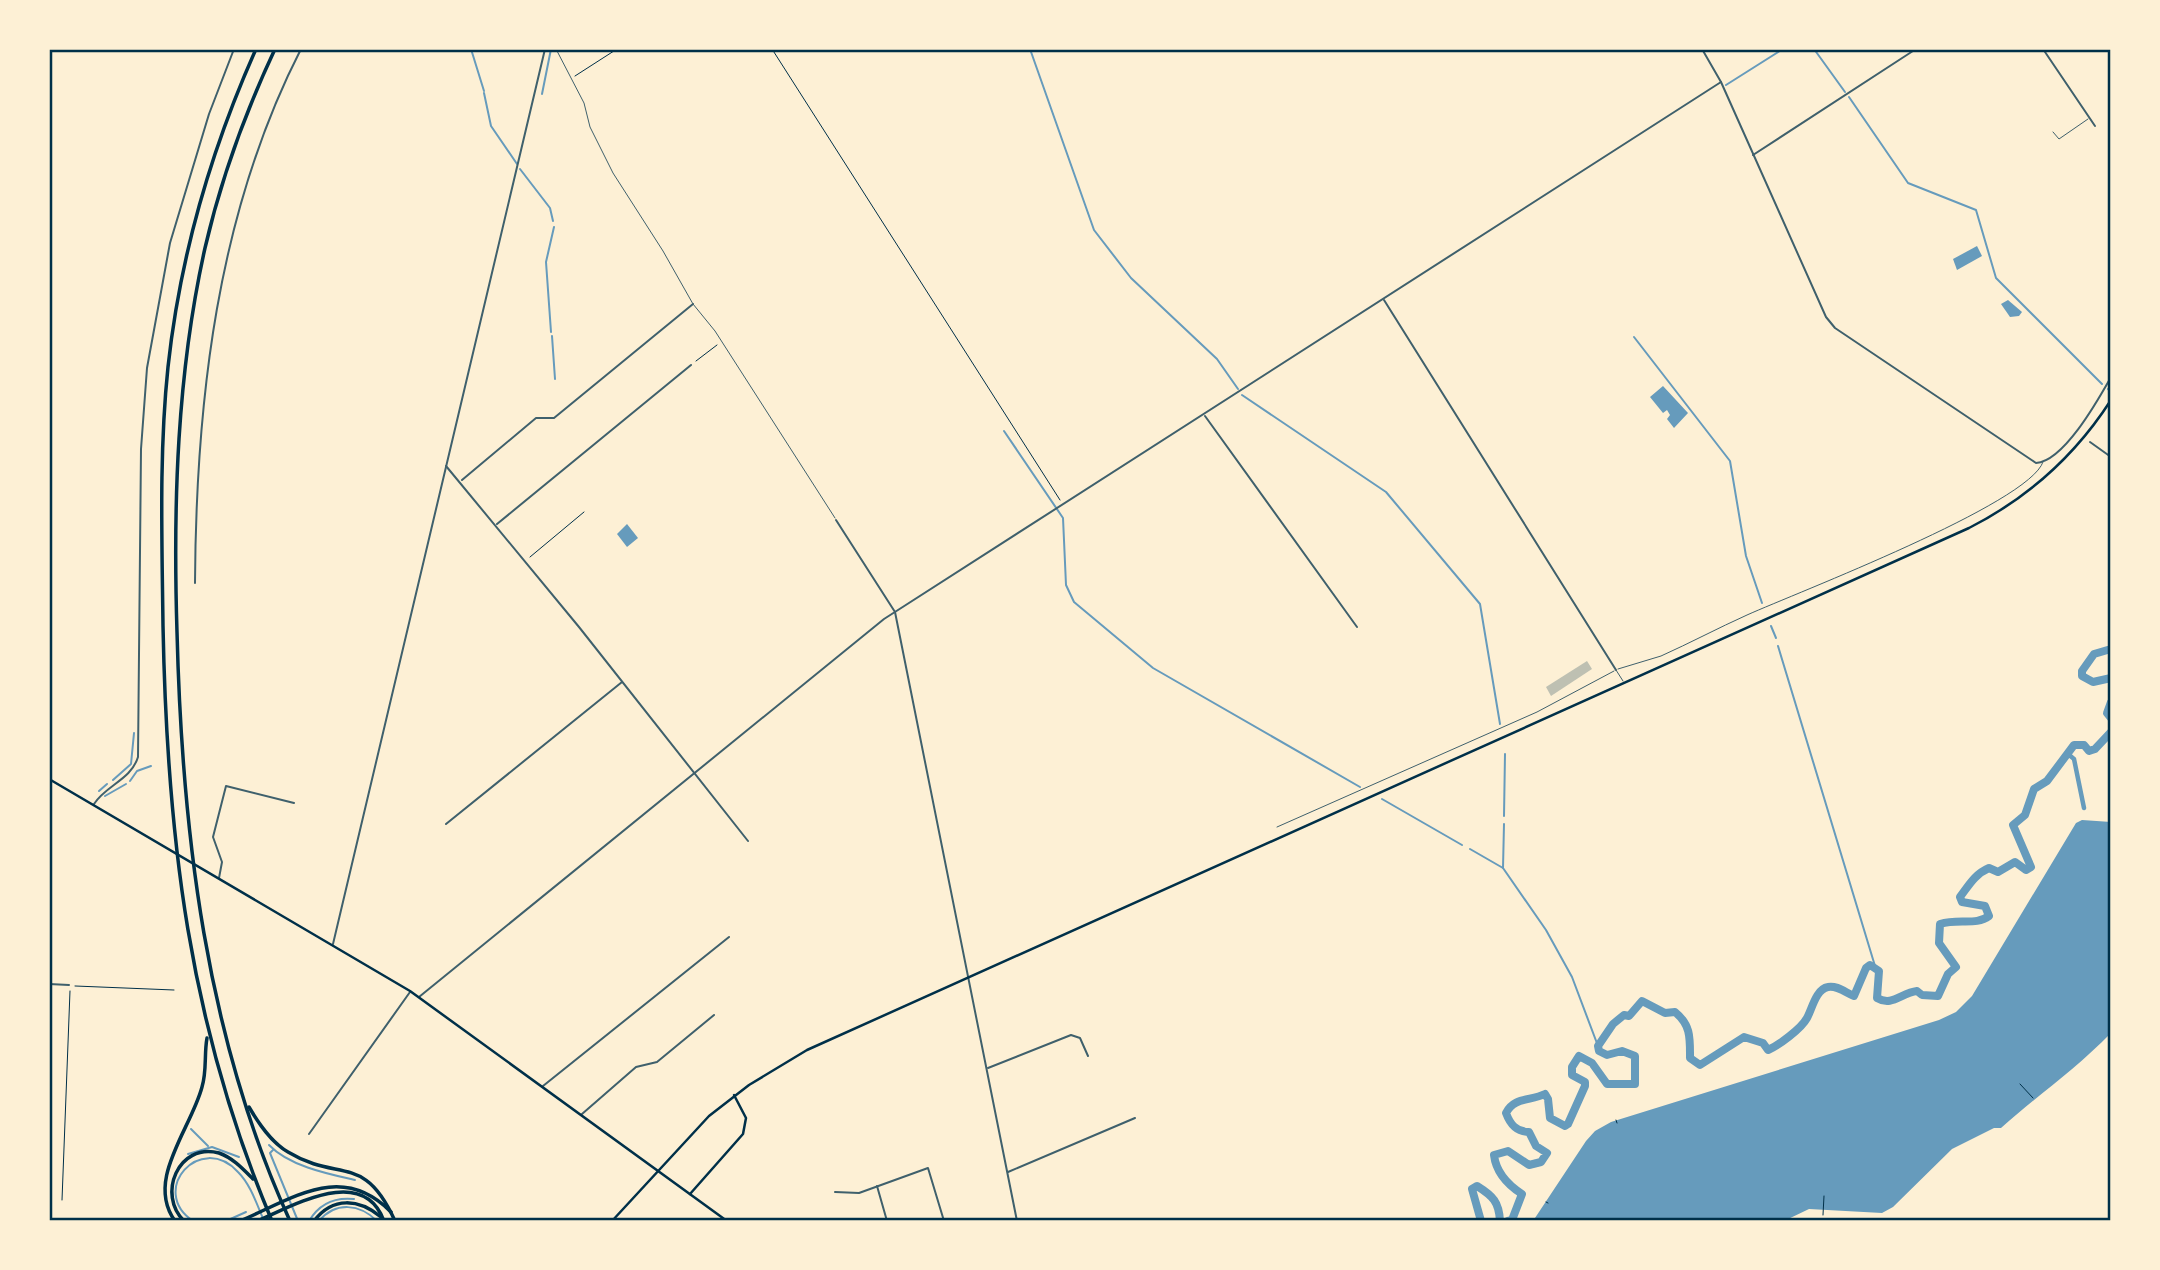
<svg xmlns="http://www.w3.org/2000/svg" width="2160" height="1270" font-family="'Source Sans 3',sans-serif">
	<style>
		.water { fill: #669bbc }
		.lines { fill: none; stroke-linecap: round; stroke-linejoin: round }
		.stream { stroke: #669bbc; stroke-width: 2 }
		.canal { stroke: #669bbc; stroke-width: 4.5 }
		.river { stroke: #669bbc; stroke-width: 8 }
		.building { fill: #bec0b2 }
		.path { stroke: #003049; stroke-width: 1 }
		.service { stroke: #3f606c; stroke-width: 1 }
		.minor { stroke: #3f606c; stroke-width: 2 }
		.secondary { stroke: #003049; stroke-width: 2.5 }
		.primary { stroke: #003049; stroke-width: 2.5 }
		.motorway { stroke: #003049; stroke-width: 3.5 }
		.neatline { fill: none; stroke: #003049; stroke-width: 2.5 }
	</style>
	<rect width="100%" height="100%" fill="#fdf0d5"/>
	<g class="water">
		<path d="M1977,246L1982,256L1957,270L1953,259Z"/>
		<path d="M2008,300L2022,312L2019,316L2010,317L2001,304Z"/>
		<path d="M1663,386L1688,413L1674,428L1667,419L1670,415L1667,410L1663,413L1650,397Z"/>
		<path d="M627,524L638,538L627,547L617,534Z"/>
		<path d="M2082,820L2111,822V1033C2076,1069 2038,1095 2001,1128H1994L1952,1149L1893,1207L1882,1213L1809,1209L1784,1221H1533L1586,1141L1595,1131L1611,1122L1939,1020L1956,1012L1972,996L2076,823Z"/>
	</g>
	<g class="lines">
		<g class="stream">
			<path d="M471,49L484,91"/>
			<path d="M1030,49L1094,230L1131,278L1217,359L1238,389"/>
			<path d="M1814,49L1845,92"/>
			<path d="M1726,85L1783,49"/>
			<path d="M484,93L491,126L517,164"/>
			<path d="M542,94L551,49"/>
			<path d="M1849,97L1908,183L1976,210L1996,278L2102,384"/>
			<path d="M520,169L550,208L553,221"/>
			<path d="M551,332L546,262L554,227"/>
			<path d="M552,336L555,379"/>
			<path d="M1634,337L1730,461L1746,556L1762,603"/>
			<path d="M2108,389L2110,391"/>
			<path d="M1242,395L1386,492L1480,604L1500,724"/>
			<path d="M1004,431L1063,518L1066,585L1074,602L1153,668L1360,787"/>
			<path d="M1771,626L1776,638"/>
			<path d="M1778,646L1875,966"/>
			<path d="M113,780L131,764L134,733"/>
			<path d="M130,781L137,771L151,766"/>
			<path d="M99,791L107,784"/>
			<path d="M105,796L126,784"/>
			<path d="M1382,799L1462,845"/>
			<path d="M1504,816L1505,754"/>
			<path d="M1470,849L1503,868L1546,930L1572,977L1598,1046"/>
			<path d="M1503,868L1504,824"/>
			<path d="M191,1129L208,1146"/>
			<path d="M269,1145C289,1166 328,1174 355,1180"/>
			<path d="M273,1150L270,1153L298,1221"/>
			<path d="M188,1154L212,1147L239,1157"/>
			<path d="M193,1221C148,1191 200,1131 238,1172C251,1185 257,1205 264,1221"/>
			<path d="M226,1221L246,1212"/>
			<path d="M309,1221C319,1204 335,1197 354,1199"/>
			<path d="M319,1221C336,1201 360,1204 377,1221"/>
		</g>
		<path class="canal" d="M2068,754L2074,759L2084,808"/>
		<g class="river">
			<path d="M2111,649L2094,654L2082,671V676L2093,682L2111,678"/>
			<path d="M2111,702L2107,713L2111,718"/>
			<path d="M1481,1221L1472,1189L1477,1186C1493,1196 1499,1202 1500,1221"/>
			<path d="M1508,1221L1512,1220L1522,1194C1508,1185 1496,1172 1494,1155L1508,1151L1529,1165L1541,1162L1547,1153L1536,1146L1529,1132C1516,1132 1510,1124 1506,1113C1514,1097 1530,1101 1545,1094L1548,1099L1550,1118L1565,1126L1568,1124L1585,1086V1082L1572,1075V1067L1579,1056L1592,1063L1607,1084H1635V1056L1622,1051L1607,1055L1599,1051L1598,1046L1613,1024L1624,1015L1629,1016L1642,1001L1665,1013L1675,1012C1691,1025 1690,1038 1690,1058L1700,1065L1744,1037L1763,1043L1768,1050C1779,1045 1801,1029 1807,1018C1812,1009 1816,989 1828,987C1837,985 1846,993 1854,996L1866,968L1870,965L1879,971L1877,998C1892,1007 1901,993 1917,991L1922,995L1938,996L1948,974L1956,967L1939,943L1940,924C1959,918 1976,926 1989,916L1985,906L1962,902L1960,897C1969,885 1975,874 1989,868L1998,872L2015,862L2026,870L2031,867L2013,825L2025,815L2034,789L2047,781L2074,745H2084L2089,751L2095,749L2111,732"/>
		</g>
	</g>
	<path class="building" d="M1587,661L1592,669L1551,696L1546,687Z"/>
	<g class="lines">
		<g class="path">
			<path d="M772,49L1060,500"/>
			<path d="M575,76L617,49"/>
			<path d="M696,361L717,345"/>
			<path d="M530,557L584,512"/>
			<path d="M75,986L174,990"/>
			<path d="M2020,1084L2033,1098"/>
			<path d="M1616,1120L1617,1123"/>
			<path d="M62,1200L70,991"/>
			<path d="M1546,1202L1548,1203"/>
			<path d="M1823,1215L1824,1196"/>
		</g>
		<g class="service">
			<path d="M556,49L584,103L590,127L613,173L663,251L693,304L715,331L835,518"/>
			<path d="M2053,132L2059,139L2088,119"/>
			<path d="M1618,669L1661,656C1690,643 1718,628 1747,615C1796,593 2029,504 2043,462"/>
			<path d="M1616,670L1623,681"/>
			<path d="M1277,827L1537,712L1614,671"/>
		</g>
		<g class="minor">
			<path d="M1702,49L1721,82L1826,317L1835,328L2036,463C2064,461 2098,400 2111,377"/>
			<path d="M2043,49L2095,126"/>
			<path d="M1753,155L1916,49"/>
			<path d="M1384,300L1616,670"/>
			<path d="M1205,416L1357,627"/>
			<path d="M2090,442L2111,457"/>
			<path d="M446,466L579,627L748,841"/>
			<path d="M462,480L536,418H554L693,304"/>
			<path d="M836,520L895,612L1017,1221"/>
			<path d="M497,524L691,365"/>
			<path d="M195,583C196,401 217,213 301,49"/>
			<path d="M94,804C106,785 131,780 138,757L141,449L147,368L170,243L209,114L234,49"/>
			<path d="M446,824L622,682"/>
			<path d="M219,878L222,862L213,837L226,786L294,803"/>
			<path d="M333,944L545,49"/>
			<path d="M49,984L69,985"/>
			<path d="M419,997L884,619L1721,82"/>
			<path d="M988,1068L1071,1035L1080,1038L1088,1056"/>
			<path d="M543,1086L729,937"/>
			<path d="M582,1114L636,1067L657,1062L714,1015"/>
			<path d="M309,1134L410,992"/>
			<path d="M1008,1172L1135,1118"/>
			<path d="M877,1186L887,1221"/>
			<path d="M835,1192L859,1193L928,1168L944,1221"/>
		</g>
		<path class="secondary" d="M49,779L410,991L727,1221"/>
		<g class="primary">
			<path d="M690,1194L743,1134L746,1118L734,1095"/>
			<path d="M612,1221L709,1116L749,1085L807,1050L1969,528C2028,498 2075,456 2111,400"/>
		</g>
		<g class="motorway">
			<path d="M256,49C211,150 180,256 168,367C159,453 162,540 163,626C167,837 189,1025 272,1221"/>
			<path d="M275,49C245,113 221,179 205,248C177,373 173,504 177,632C182,833 206,1037 290,1221"/>
			<path d="M249,1107C259,1124 271,1142 288,1152C339,1183 364,1152 395,1221"/>
			<path d="M175,1221C145,1180 191,1129 202,1087C207,1071 204,1054 207,1038"/>
			<path d="M184,1221C157,1195 178,1142 219,1153C233,1158 243,1169 253,1179"/>
			<path d="M240,1221C294,1198 342,1162 391,1212"/>
			<path d="M257,1221C293,1206 363,1164 384,1221"/>
			<path d="M314,1221C333,1196 359,1199 381,1217"/>
		</g>
	</g>
	<rect width="2160" height="1270" fill="none" stroke="#fdf0d5" stroke-width="102"/>
	<rect x="51" y="51" width="2058" height="1168" class="neatline"/>
</svg>
